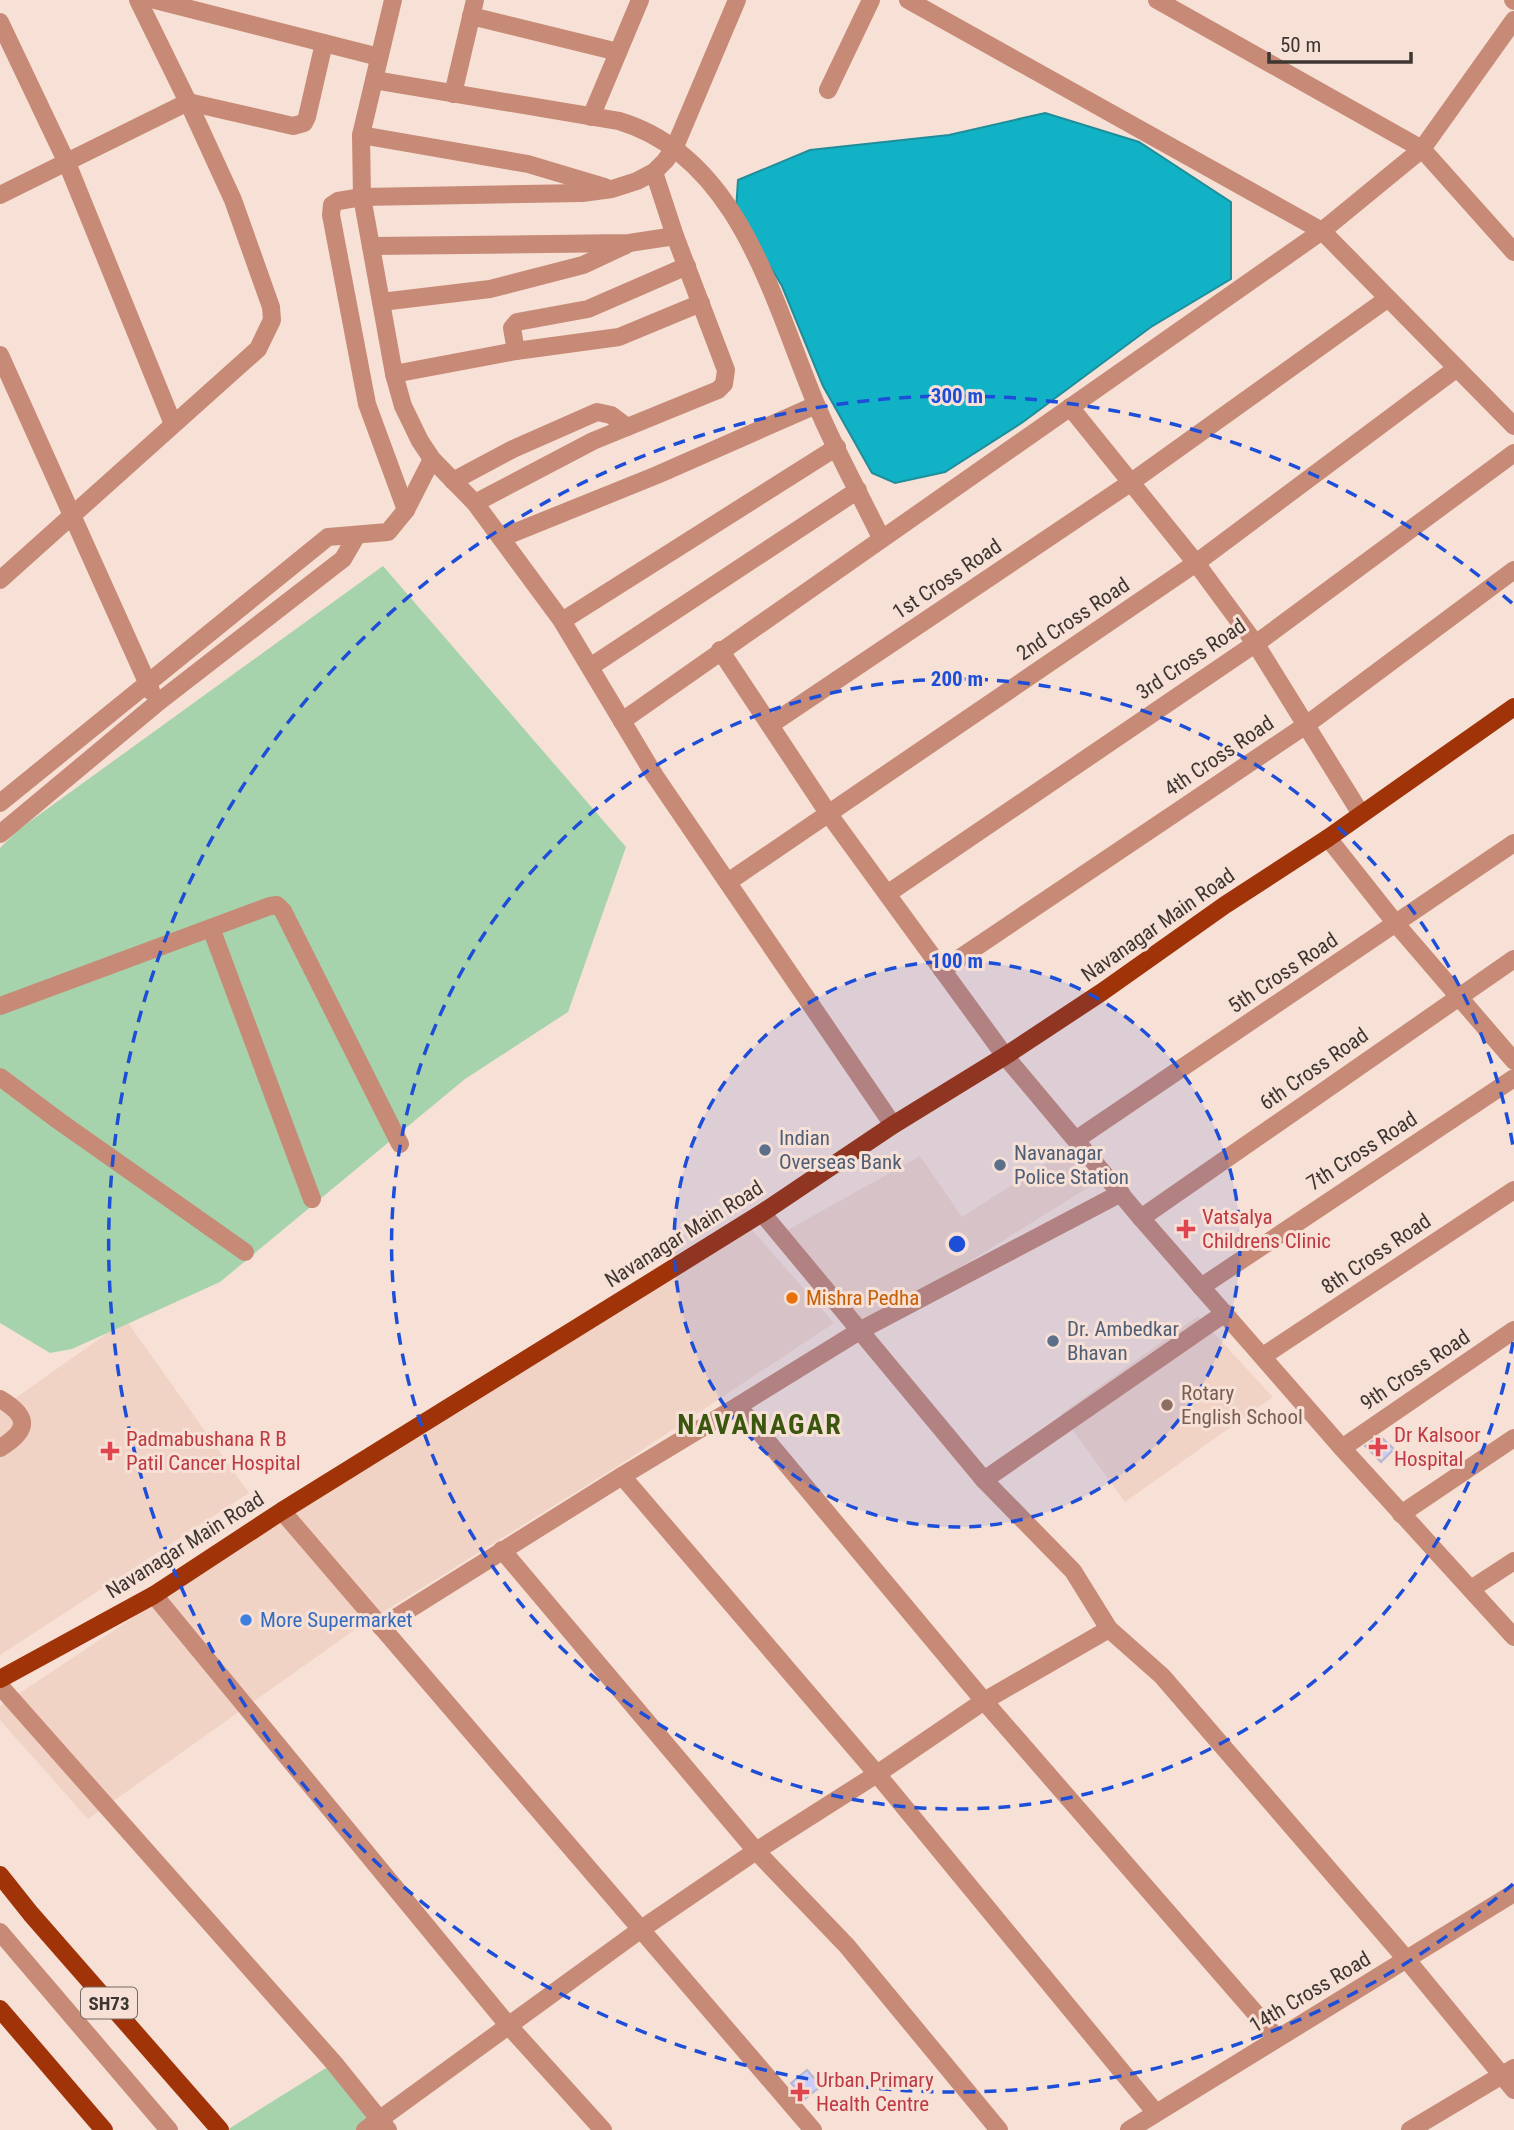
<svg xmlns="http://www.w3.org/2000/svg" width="1514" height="2130" font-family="'Roboto Condensed',sans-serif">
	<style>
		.built { fill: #f0d3c5 }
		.green { fill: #a7d3ac }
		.water { fill: #12b2c6; stroke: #1f8d9a; stroke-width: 2 }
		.building { fill: #c8ccff; stroke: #b6b8cc; stroke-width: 2 }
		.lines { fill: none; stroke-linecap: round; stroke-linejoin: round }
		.minor { stroke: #c78a77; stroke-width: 18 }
		.major { stroke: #a03308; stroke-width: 18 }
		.ring { fill: none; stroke: #1d4ed8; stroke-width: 3.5; stroke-dasharray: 12 9 }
		.service-dot { fill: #5c6f8a; stroke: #f7e1d6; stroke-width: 2.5 }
		.health-dot { fill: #e0444e; stroke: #f7e1d6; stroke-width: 2.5 }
		.food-dot { fill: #e8710a; stroke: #f7e1d6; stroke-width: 2.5 }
		.education-dot { fill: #8d6e63; stroke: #f7e1d6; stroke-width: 2.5 }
		.shop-dot { fill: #3f7fe0; stroke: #f7e1d6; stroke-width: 2.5 }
		.labels { text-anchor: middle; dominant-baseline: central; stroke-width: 6; stroke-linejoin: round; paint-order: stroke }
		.shield { fill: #f7e1d6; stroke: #766963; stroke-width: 2 }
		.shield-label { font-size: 19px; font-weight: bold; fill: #3e3632 }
		.street-label { font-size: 21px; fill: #3e3632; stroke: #f7e1d6 }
		.service-label { font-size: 21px; fill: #4e5e75; stroke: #f7e1d6; text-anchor: start }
		.health-label { font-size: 21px; fill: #be3a42; stroke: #f7e1d6; text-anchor: start }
		.food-label { font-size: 21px; fill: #c56008; stroke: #f7e1d6; text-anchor: start }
		.education-label { font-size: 21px; fill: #785e54; stroke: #f7e1d6; text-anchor: start }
		.shop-label { font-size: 21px; fill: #366cbe; stroke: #f7e1d6; text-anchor: start }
		.district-label { font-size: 28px; font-weight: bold; letter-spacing: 2px; fill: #3b560f; stroke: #f7e1d6 }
		.centre { fill: #1d4ed8; stroke: #f7e1d6; stroke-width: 3.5 }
		.ring-label { font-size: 21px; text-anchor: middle; font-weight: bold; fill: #1d4ed8; stroke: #f7e1d6; stroke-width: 6; stroke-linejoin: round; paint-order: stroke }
	</style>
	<rect width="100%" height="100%" fill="#f7e1d6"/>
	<g class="built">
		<path d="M1064,1152L1092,1185L860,1330L786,1231L920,1156L962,1217Z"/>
		<path d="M745,1222L834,1323L624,1462L353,1631L88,1819L0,1720V1706L298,1508Z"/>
		<path d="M1198,1316L1273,1397L1125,1502L1061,1414Z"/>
		<path d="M126,1320L249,1493L0,1655V1409Z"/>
	</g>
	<g class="green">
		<path d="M383,566L626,847L568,1012L465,1079L220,1282L72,1349L50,1353L0,1323V848L18,830Z"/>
		<path d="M334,2063L388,2130H227Z"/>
	</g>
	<path class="water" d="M1045,113L1139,142L1231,202V279L1151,327L1023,422L945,472L895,483L872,473L823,386L782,286L736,210L738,180L810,150L949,135Z"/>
	<g class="building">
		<path d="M1380,1436L1394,1449L1381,1462L1365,1446Z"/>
		<path d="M807,2070L821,2086L805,2099L791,2083Z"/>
	</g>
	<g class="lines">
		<g class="minor">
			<path d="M155,0L379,57"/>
			<path d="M393,0L361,135L362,197L394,374L403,406L420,441L432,459L475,503L562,621L655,776L893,1125"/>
			<path d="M908,0L1322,231L1514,426"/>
			<path d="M1157,0L1422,149L1514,252"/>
			<path d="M1513,0L1514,1"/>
			<path d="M471,16L618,52"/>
			<path d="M0,22L67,163L173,424"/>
			<path d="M374,80L619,121C740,157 773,302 816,404C835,450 860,494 881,538"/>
			<path d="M828,90L871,0"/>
			<path d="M453,94L475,0"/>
			<path d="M591,117L640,0"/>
			<path d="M361,135L528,164L605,187"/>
			<path d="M0,195L188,102L293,126L304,123L307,117L324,43"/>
			<path d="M371,246L629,243L675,236"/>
			<path d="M381,302L490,289L583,265L626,245"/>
			<path d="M516,351L512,328L517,322L588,309L687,266"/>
			<path d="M0,355L151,691"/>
			<path d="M394,374L516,351L619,337L701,303"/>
			<path d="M1070,407L1196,563L1255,643L1361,814"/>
			<path d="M453,481L513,449L597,412L611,415L627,427"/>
			<path d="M475,503L593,441L718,390L724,384L726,370L675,236L654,172"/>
			<path d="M406,510L367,404L331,215L332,205L338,201L362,197L582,193L612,189L637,181L654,172L665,161L674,149L737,0"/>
			<path d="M501,538L657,475L816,405"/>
			<path d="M0,580L258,349L272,320L271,307L233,200L188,102L138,0"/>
			<path d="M562,621L837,447"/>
			<path d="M720,650L828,813L1005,1056L1141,1218L1342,1448L1514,1637"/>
			<path d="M590,667L858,490"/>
			<path d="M622,721L1322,231L1422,149L1514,20"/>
			<path d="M770,725L1130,483L1387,299"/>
			<path d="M0,803L328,537L388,532L406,510L432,459"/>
			<path d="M0,834L156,704L343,559L357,535"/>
			<path d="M1328,838L1397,925L1514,1061"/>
			<path d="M728,882L1196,563L1457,368"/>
			<path d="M887,894L1265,637L1514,453"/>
			<path d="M211,928L312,1199"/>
			<path d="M942,970L1306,725L1514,570"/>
			<path d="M0,1006L270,906L277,905L283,911L400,1144"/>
			<path d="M0,1077L59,1121L245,1252"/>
			<path d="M1077,1139L1514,843"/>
			<path d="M1121,1193L861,1330L738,1406L984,1701L1277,2038"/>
			<path d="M762,1213L984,1480L1073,1571L1109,1629L1162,1676L1407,1960L1514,2090"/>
			<path d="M1141,1218L1514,959"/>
			<path d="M1201,1287L1514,1078"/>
			<path d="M1263,1356L1514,1190"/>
			<path d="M0,1399C29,1416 30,1430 0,1448"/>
			<path d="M1342,1448L1514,1330"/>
			<path d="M622,1476L877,1774L1156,2113"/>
			<path d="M984,1480L1225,1313"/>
			<path d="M282,1511L813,2130"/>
			<path d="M1401,1514L1514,1438"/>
			<path d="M502,1550L756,1851L847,1946L999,2130"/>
			<path d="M1471,1589L1514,1561"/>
			<path d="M154,1595L508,2025L603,2130"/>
			<path d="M381,1627L622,1476L738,1406"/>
			<path d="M0,1686L334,2063L388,2130"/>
			<path d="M0,1932L169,2130"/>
			<path d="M365,2130L640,1930L756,1851L877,1774L984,1701L1109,1629"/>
			<path d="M1129,2130L1514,1893"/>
			<path d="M1410,2130L1514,2068"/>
		</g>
		<g class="major">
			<path d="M0,1679L154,1595L282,1511L762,1213L893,1125L1005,1056L1102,992L1225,905L1328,838L1514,707"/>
			<path d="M0,1875L31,1914L220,2130"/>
			<path d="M0,2009L104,2130"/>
		</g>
	</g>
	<circle cx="957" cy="1244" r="283" fill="#1d4ed8" fill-opacity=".12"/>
	<g class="ring">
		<circle cx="957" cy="1244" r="283"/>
		<path d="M1513 1342A565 565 0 1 1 1513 1146"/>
		<path d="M1513 1884A848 848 0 1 1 1513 604"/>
	</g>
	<g class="service-dot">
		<circle cx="765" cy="1150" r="7"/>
		<circle cx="1000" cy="1165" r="7"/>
		<circle cx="1053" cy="1341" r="7"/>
	</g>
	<g class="health-dot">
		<path d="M1182.5 1218.5h7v7h7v7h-7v7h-7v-7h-7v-7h7z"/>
		<path d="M1374.5 1436.5h7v7h7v7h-7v7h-7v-7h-7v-7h7z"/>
		<path d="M106.5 1440.5h7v7h7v7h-7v7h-7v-7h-7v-7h7z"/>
		<path d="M796.5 2081.5h7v7h7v7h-7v7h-7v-7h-7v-7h7z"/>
	</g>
	<circle class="food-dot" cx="792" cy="1298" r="7"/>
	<circle class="education-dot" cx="1167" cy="1405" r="7"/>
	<circle class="shop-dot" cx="246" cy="1620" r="7"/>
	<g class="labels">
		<rect class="shield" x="81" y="1987.5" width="56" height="31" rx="5"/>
		<g class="shield-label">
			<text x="109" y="2003">SH73</text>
		</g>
		<g class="street-label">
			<text transform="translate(947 579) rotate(-34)">1st Cross Road</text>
			<text transform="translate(1073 619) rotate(-34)">2nd Cross Road</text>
			<text transform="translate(1191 659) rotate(-34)">3rd Cross Road</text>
			<text transform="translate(1219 756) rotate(-34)">4th Cross Road</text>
			<text transform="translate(1158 925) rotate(-35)">Navanagar Main Road</text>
			<text transform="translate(1283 973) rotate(-34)">5th Cross Road</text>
			<text transform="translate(1314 1069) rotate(-35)">6th Cross Road</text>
			<text transform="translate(1362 1151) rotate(-33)">7th Cross Road</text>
			<text transform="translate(684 1234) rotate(-32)">Navanagar Main Road</text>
			<text transform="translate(1376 1254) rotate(-34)">8th Cross Road</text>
			<text transform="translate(1415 1370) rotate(-34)">9th Cross Road</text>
			<text transform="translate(185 1545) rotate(-32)">Navanagar Main Road</text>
			<text transform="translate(1310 1992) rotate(-31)">14th Cross Road</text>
		</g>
		<g class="service-label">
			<text x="779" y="1138">Indian<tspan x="779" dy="24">Overseas Bank</tspan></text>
			<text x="1014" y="1153">Navanagar<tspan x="1014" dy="24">Police Station</tspan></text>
			<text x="1067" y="1329">Dr. Ambedkar<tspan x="1067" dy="24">Bhavan</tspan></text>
		</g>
		<g class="health-label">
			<text x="1202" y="1217">Vatsalya<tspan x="1202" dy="24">Childrens Clinic</tspan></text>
			<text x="1394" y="1435">Dr Kalsoor<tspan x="1394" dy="24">Hospital</tspan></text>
			<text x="126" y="1439">Padmabushana R B<tspan x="126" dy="24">Patil Cancer Hospital</tspan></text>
			<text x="816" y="2080">Urban Primary<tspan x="816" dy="24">Health Centre</tspan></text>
		</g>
		<g class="food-label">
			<text x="806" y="1298">Mishra Pedha</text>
		</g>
		<g class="education-label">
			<text x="1181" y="1393">Rotary<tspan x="1181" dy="24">English School</tspan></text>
		</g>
		<g class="shop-label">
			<text x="260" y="1620">More Supermarket</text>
		</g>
		<g class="district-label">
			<text x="760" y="1424">NAVANAGAR</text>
		</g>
	</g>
	<circle cx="957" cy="1244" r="10" class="centre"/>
	<g class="ring-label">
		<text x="957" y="403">300 m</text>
		<text x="957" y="686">200 m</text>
		<text x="957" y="968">100 m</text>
	</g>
	<path d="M1269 52v10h142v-10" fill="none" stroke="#3e3632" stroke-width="3.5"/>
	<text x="1280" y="52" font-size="21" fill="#3e3632" stroke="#f7e1d6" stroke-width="5" paint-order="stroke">50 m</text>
</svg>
